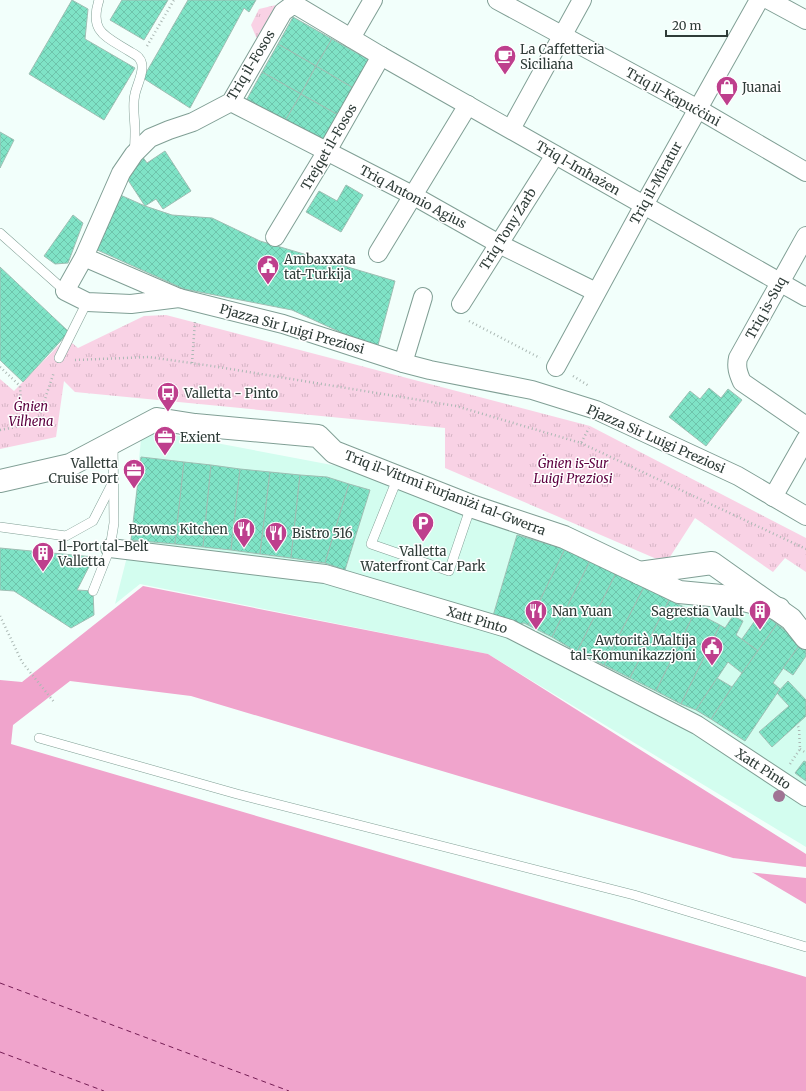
<svg xmlns="http://www.w3.org/2000/svg" width="806" height="1091" font-family="Merriweather,serif">
	<style>
		.built { fill: #d3fdef }
		.grass { fill: url(#grass-tufts) }
		.water { fill: #f0a4cc }
		.pier { fill: #f2fffb }
		.lines { fill: none; stroke-linecap: round; stroke-linejoin: round }
		.ferry { stroke: #741d54; stroke-width: 1; stroke-dasharray: 5 4; stroke-linecap: butt }
		.building { fill: url(#building-cross-hatch); stroke: #9ebeb3 }
		.lane-casing { stroke: #809f95; stroke-width: 10 }
		.street-casing { stroke: #809f95; stroke-width: 20 }
		.secondary-casing { stroke: #809f95; stroke-width: 24 }
		.path { stroke: #abb8b4; stroke-width: 2.5; stroke-dasharray: 1 3; stroke-linecap: butt }
		.lane { stroke: #fff; stroke-width: 9 }
		.street { stroke: #fff; stroke-width: 18 }
		.secondary { stroke: #fff; stroke-width: 22 }
		.tree { fill: #a07394 }
		.labels { text-anchor: middle; dominant-baseline: central; stroke-width: 3; stroke-linejoin: round; paint-order: stroke }
		.poi-label { font-size: 13px; fill: #2f3c38; stroke: #fff; text-anchor: start }
		.street-label { font-size: 13px; fill: #2f3c38; stroke: #fff }
		.park-label { font-size: 13px; font-style: italic; fill: #5d0140; stroke: #fff }
	</style>
	<defs>
		<pattern id="grass-tufts" width="24" height="20" patternUnits="userSpaceOnUse"><rect width="24" height="20" fill="#f9d2e5"/><path d="M3 7l-1-3M5 7V3M7 7l1-3M15 17l-1-3M17 17v-4M19 17l1-3" fill="none" stroke="#d6b5c5"/></pattern>
		<pattern id="building-cross-hatch" width="8" height="8" patternUnits="userSpaceOnUse"><rect width="8" height="8" fill="#7fe3c6"/><path d="M0 0l8 8M0 8l8-8" fill="none" stroke="#6ec4ab"/></pattern>
	</defs>
	<rect width="100%" height="100%" fill="#f2fffb"/>
	<path class="built" d="M142,429L369,472L559,541L720,612H769L800,636L806,654V847L488,654L140,584L115,604L131,541Z"/>
	<g class="grass">
		<path d="M276,5L257,39L251,25L259,9Z"/>
		<path d="M166,315L590,426L806,538V572L785,558L773,572L695,518L666,563L445,468V428L75,392L64,381L56,437L0,449V379L14,391L66,338L78,348L144,316Z"/>
	</g>
	<path class="water" d="M143,586L488,654L806,854V904L750,871L733,858L191,696L70,681L13,725L11,744L806,977V1091H0V680L22,682Z"/>
	<path class="pier" d="M733,858L806,867V878L748,872L735,862Z"/>
	<g class="lines">
		<g class="ferry">
			<path d="M0,983L289,1091"/>
			<path d="M0,1052L104,1091"/>
		</g>
	</g>
	<g class="building">
		<path d="M72,0L88,9L85,39L135,68L104,120L29,74Z"/>
		<path d="M122,0H168L144,40L110,20Z"/>
		<path d="M188,0H256L249,12L244,8L190,108L143,78Z"/>
		<path d="M293,17L332,39L316,66L278,44Z"/>
		<path d="M332,39L371,61L355,89L316,66Z"/>
		<path d="M278,44L316,66L301,94L262,72Z"/>
		<path d="M316,66L355,89L340,116L301,94Z"/>
		<path d="M262,72L301,94L285,121L247,99Z"/>
		<path d="M301,94L340,116L324,144L285,121Z"/>
		<path d="M0,132L14,140L0,168Z"/>
		<path d="M165,151L191,191L163,209L156,199L145,206L126,177L135,170L131,163L142,156L147,163Z"/>
		<path d="M346,185L363,195L341,232L306,212L319,191L337,201Z"/>
		<path d="M118,194L145,206L172,215L212,218L260,241L395,281L377,349L292,310L184,289L93,248Z"/>
		<path d="M73,215L83,223L68,263L55,264L44,256Z"/>
		<path d="M0,267L69,332L23,382L0,360Z"/>
		<path d="M709,388L721,398L728,389L742,400L706,446L669,417L690,391L700,399Z"/>
		<path d="M141,457L184,462L175,544L131,540Z"/>
		<path d="M184,462L211,465L203,547L175,544Z"/>
		<path d="M211,465L240,469L231,550L203,547Z"/>
		<path d="M240,469L270,472L260,554L231,550Z"/>
		<path d="M270,472L300,475L291,558L260,554Z"/>
		<path d="M300,475L327,477L349,484L325,563L291,558Z"/>
		<path d="M349,484L370,490L345,570L325,563Z"/>
		<path d="M517,535L565,549L528,625L524,623L518,624L493,616Z"/>
		<path d="M0,548L94,557L77,590L93,591L94,615L71,628L14,591L0,590Z"/>
		<path d="M565,549L590,561L552,637L528,625Z"/>
		<path d="M590,561L616,573L577,652L552,637Z"/>
		<path d="M616,573L644,587L604,665L577,652Z"/>
		<path d="M644,587L669,600L630,678L604,665Z"/>
		<path d="M669,600L695,612L656,691L630,678Z"/>
		<path d="M695,612L720,625L681,704L656,691Z"/>
		<path d="M761,612L777,624L758,651L742,639Z"/>
		<path d="M733,616L743,621L736,635L758,651L742,673L728,662L696,710L681,704L720,625L725,628Z"/>
		<path d="M777,624L801,643L773,683L780,689L745,741L711,719L732,687Z"/>
		<path d="M801,643L806,647V656L793,675L783,668Z"/>
		<path d="M717,678L732,687L711,719L696,710Z"/>
		<path d="M788,681L806,700V716L772,747L759,732L789,706L777,693Z"/>
		<path d="M804,761L806,762V781L795,773Z"/>
	</g>
	<g class="lines">
		<g class="lane-casing">
			<g id="lane">
				<path d="M99,0C89,32 105,36 129,51C132,53 137,55 139,58C147,67 137,84 135,94C132,106 135,118 135,131C135,138 135,145 134,152"/>
				<path d="M0,233L65,291"/>
				<path d="M59,358L87,302"/>
				<path d="M398,477L371,544L449,571L471,506"/>
				<path d="M0,527L66,536L93,521L113,482"/>
				<path d="M93,591L110,548L114,523L113,443"/>
				<path d="M39,738L237,794L634,895L806,947"/>
			</g>
		</g>
		<g class="street-casing">
			<g id="street">
				<path d="M497,0L698,109L806,172"/>
				<path d="M769,0L806,20"/>
				<path d="M351,38L373,0"/>
				<path d="M231,102L414,196L499,244L596,292"/>
				<path d="M511,129L582,0"/>
				<path d="M806,236L738,358C736,367 738,373 742,382L806,426"/>
				<path d="M275,237L327,151L381,56"/>
				<path d="M378,253L468,105"/>
				<path d="M84,257L179,298L131,304L87,302L65,291L84,257L121,173L134,154L150,138L169,130L193,122L231,102L283,12L294,4L381,56L806,297"/>
				<path d="M179,298L283,324L403,363L430,370L532,390L596,410L738,476L806,516"/>
				<path d="M461,304L555,155"/>
				<path d="M403,363L423,297"/>
				<path d="M556,367L644,205L759,0"/>
				<path d="M773,497L806,439"/>
				<path d="M110,548L325,574L510,629L697,725L806,797"/>
			</g>
		</g>
		<g class="secondary-casing">
			<g id="secondary">
				<path d="M0,481L70,465L157,419L195,425L318,436L334,452L471,506L564,537L679,592L732,597L779,609"/>
				<path d="M639,573L712,563L791,619L806,638"/>
			</g>
		</g>
		<g class="path">
			<path d="M147,46L174,0"/>
			<path d="M469,321L540,358"/>
			<path d="M75,360L149,357L212,366L456,406L581,443L589,428"/>
			<path d="M192,363L195,321"/>
			<path d="M0,367L20,386L22,426"/>
			<path d="M573,376L589,386"/>
			<path d="M0,430L37,423L54,372"/>
			<path d="M581,443L806,549"/>
			<path d="M0,616L22,662L54,702"/>
			<path d="M800,749L806,753"/>
			<path d="M790,764L800,749L799,728L797,724"/>
		</g>
		<use href="#lane" class="lane"/>
		<use href="#street" class="street"/>
		<use href="#secondary" class="secondary"/>
	</g>
	<circle class="tree" cx="779" cy="796" r="6"/>
	<defs>
		<g id="cafe-pin" transform="scale(1.15)"><path d="M0 17L-7.5 6A9.5 9.5 0 1 1 7.5 6Z" fill="#be3f8d" stroke="#fff"/><path d="M-5.5-4.5H6V0H3Q3 3.5 0 3.5H-2.5Q-5.5 3.5-5.5 0ZM3-3.2v2h1.7v-2ZM-6 4.5H4V6H-6Z" fill="#fff"/></g>
		<g id="shop-pin" transform="scale(1.15)"><path d="M0 17L-7.5 6A9.5 9.5 0 1 1 7.5 6Z" fill="#be3f8d" stroke="#fff"/><path d="M-5-2.5h2.3a2.7 3.5 0 0 1 5.4 0H5L5.5 6h-11ZM-1.5-2.5h3a1.5 2.3 0 0 0-3 0Z" fill="#fff"/></g>
		<g id="civic-pin" transform="scale(1.15)"><path d="M0 17L-7.5 6A9.5 9.5 0 1 1 7.5 6Z" fill="#be3f8d" stroke="#fff"/><path d="M-.6-6.5H3V-4.5H.6V-3L4-1V1h2V6H-6V1h2V-1L-.6-3ZM-1.2 2.5V6h2.4V2.5Z" fill="#fff"/></g>
		<g id="bus-pin" transform="scale(1.15)"><path d="M0 17L-7.5 6A9.5 9.5 0 1 1 7.5 6Z" fill="#be3f8d" stroke="#fff"/><path d="M-5-6H5V4H4V6H2V4H-2V6H-4V4H-5ZM-3.5-4V0h7V-4ZM-3.5 1.2v1.5H-2V1.2ZM2 1.2v1.5H3.5V1.2Z" fill="#fff"/></g>
		<g id="office-pin" transform="scale(1.15)"><path d="M0 17L-7.5 6A9.5 9.5 0 1 1 7.5 6Z" fill="#be3f8d" stroke="#fff"/><path d="M-6-3h4V-5.5h4V-3h4V5H-6ZM-1-4.5V-3h2v-1.5ZM-6 0V1H6V0Z" fill="#fff"/></g>
		<g id="parking-pin" transform="scale(1.15)"><path d="M0 17L-7.5 6A9.5 9.5 0 1 1 7.5 6Z" fill="#be3f8d" stroke="#fff"/><path d="M-3.5-5.5H1a3.5 3.5 0 0 1 0 7H-1V5.5H-3.5ZM-1-3.4V-.6H.8a1.4 1.4 0 0 0 0-2.8Z" fill="#fff"/></g>
		<g id="restaurant-pin" transform="scale(1.15)"><path d="M0 17L-7.5 6A9.5 9.5 0 1 1 7.5 6Z" fill="#be3f8d" stroke="#fff"/><path d="M-5-6h1v4h1v-4h1v4h1v-4h1v5L-1.5 .5V6h-2V.5L-5-1ZM5-6V6H3V1.5H1.5Q1.5-4 5-6Z" fill="#fff"/></g>
		<g id="building-pin" transform="scale(1.15)"><path d="M0 17L-7.5 6A9.5 9.5 0 1 1 7.5 6Z" fill="#be3f8d" stroke="#fff"/><path d="M-4-6H4V6H1V3H-1V6H-4ZM-2.5-4.3h1.7v1.8h-1.7ZM.8-4.3h1.7v1.8H.8ZM-2.5-1h1.7V.8h-1.7ZM.8-1h1.7V.8H.8Z" fill="#fff"/></g>
	</defs>
	<g fill-rule="evenodd">
		<use href="#cafe-pin" x="505" y="56"/>
		<use href="#shop-pin" x="727" y="87"/>
		<use href="#civic-pin" x="268" y="266"/>
		<use href="#bus-pin" x="168" y="393"/>
		<use href="#office-pin" x="165" y="437"/>
		<use href="#office-pin" x="134" y="470"/>
		<use href="#parking-pin" x="423" y="523"/>
		<use href="#restaurant-pin" x="244" y="529"/>
		<use href="#restaurant-pin" x="276" y="533"/>
		<use href="#building-pin" x="43" y="553"/>
		<use href="#restaurant-pin" x="536" y="611"/>
		<use href="#building-pin" x="760" y="611"/>
		<use href="#civic-pin" x="712" y="647"/>
	</g>
	<g class="labels">
		<g class="poi-label">
			<text x="520" y="49">La Caffetteria<tspan x="520" dy="15">Siciliana</tspan></text>
			<text x="742" y="87">Juanai</text>
			<text x="284" y="259">Ambaxxata<tspan x="284" dy="15">tat-Turkija</tspan></text>
			<text x="184" y="393">Valletta - Pinto</text>
			<text x="180" y="437">Exient</text>
			<text x="118" y="463" text-anchor="end">Valletta<tspan x="118" dy="15">Cruise Port</tspan></text>
			<text x="228" y="529" text-anchor="end">Browns Kitchen</text>
			<text x="292" y="533">Bistro 516</text>
			<text x="58" y="546">Il-Port tal-Belt<tspan x="58" dy="15">Valletta</tspan></text>
			<text x="423" y="551" text-anchor="middle">Valletta<tspan x="423" dy="15">Waterfront Car Park</tspan></text>
			<text x="552" y="611">Nan Yuan</text>
			<text x="744" y="611" text-anchor="end">Sagrestia Vault</text>
			<text x="696" y="640" text-anchor="end">Awtorità Maltija<tspan x="696" dy="15">tal-Komunikazzjoni</tspan></text>
		</g>
		<g class="street-label">
			<text transform="translate(251 65) rotate(-59)">Triq il-Fosos</text>
			<text transform="translate(673 97) rotate(29)">Triq il-Kapuċċini</text>
			<text transform="translate(329 147) rotate(-60)">Trejqet il-Fosos</text>
			<text transform="translate(578 168) rotate(30)">Triq l-Imħażen</text>
			<text transform="translate(656 183) rotate(-61)">Triq il-Miratur</text>
			<text transform="translate(413 197) rotate(28)">Triq Antonio Agius</text>
			<text transform="translate(508 229) rotate(-58)">Triq Tony Zarb</text>
			<text transform="translate(766 308) rotate(-61)">Triq is-Suq</text>
			<text transform="translate(292 329) rotate(16)">Pjazza Sir Luigi Preziosi</text>
			<text transform="translate(656 439) rotate(24)">Pjazza Sir Luigi Preziosi</text>
			<text transform="translate(445 493) rotate(21)">Triq il-Vittmi Furjaniżi tal-Gwerra</text>
			<text transform="translate(477 620) rotate(17)">Xatt Pinto</text>
			<text transform="translate(763 769) rotate(33)">Xatt Pinto</text>
		</g>
		<g class="park-label">
			<text x="31" y="406">Ġnien<tspan x="31" dy="15">Vilhena</tspan></text>
			<text x="573" y="463">Ġnien is-Sur<tspan x="573" dy="15">Luigi Preziosi</tspan></text>
		</g>
	</g>
	<path d="M666 30v6h61v-6" fill="none" stroke="#2f3c38" stroke-width="2"/>
	<text x="672" y="30" font-size="12" fill="#2f3c38" stroke="#ffffff" stroke-width="3" paint-order="stroke">20 m</text>
</svg>
